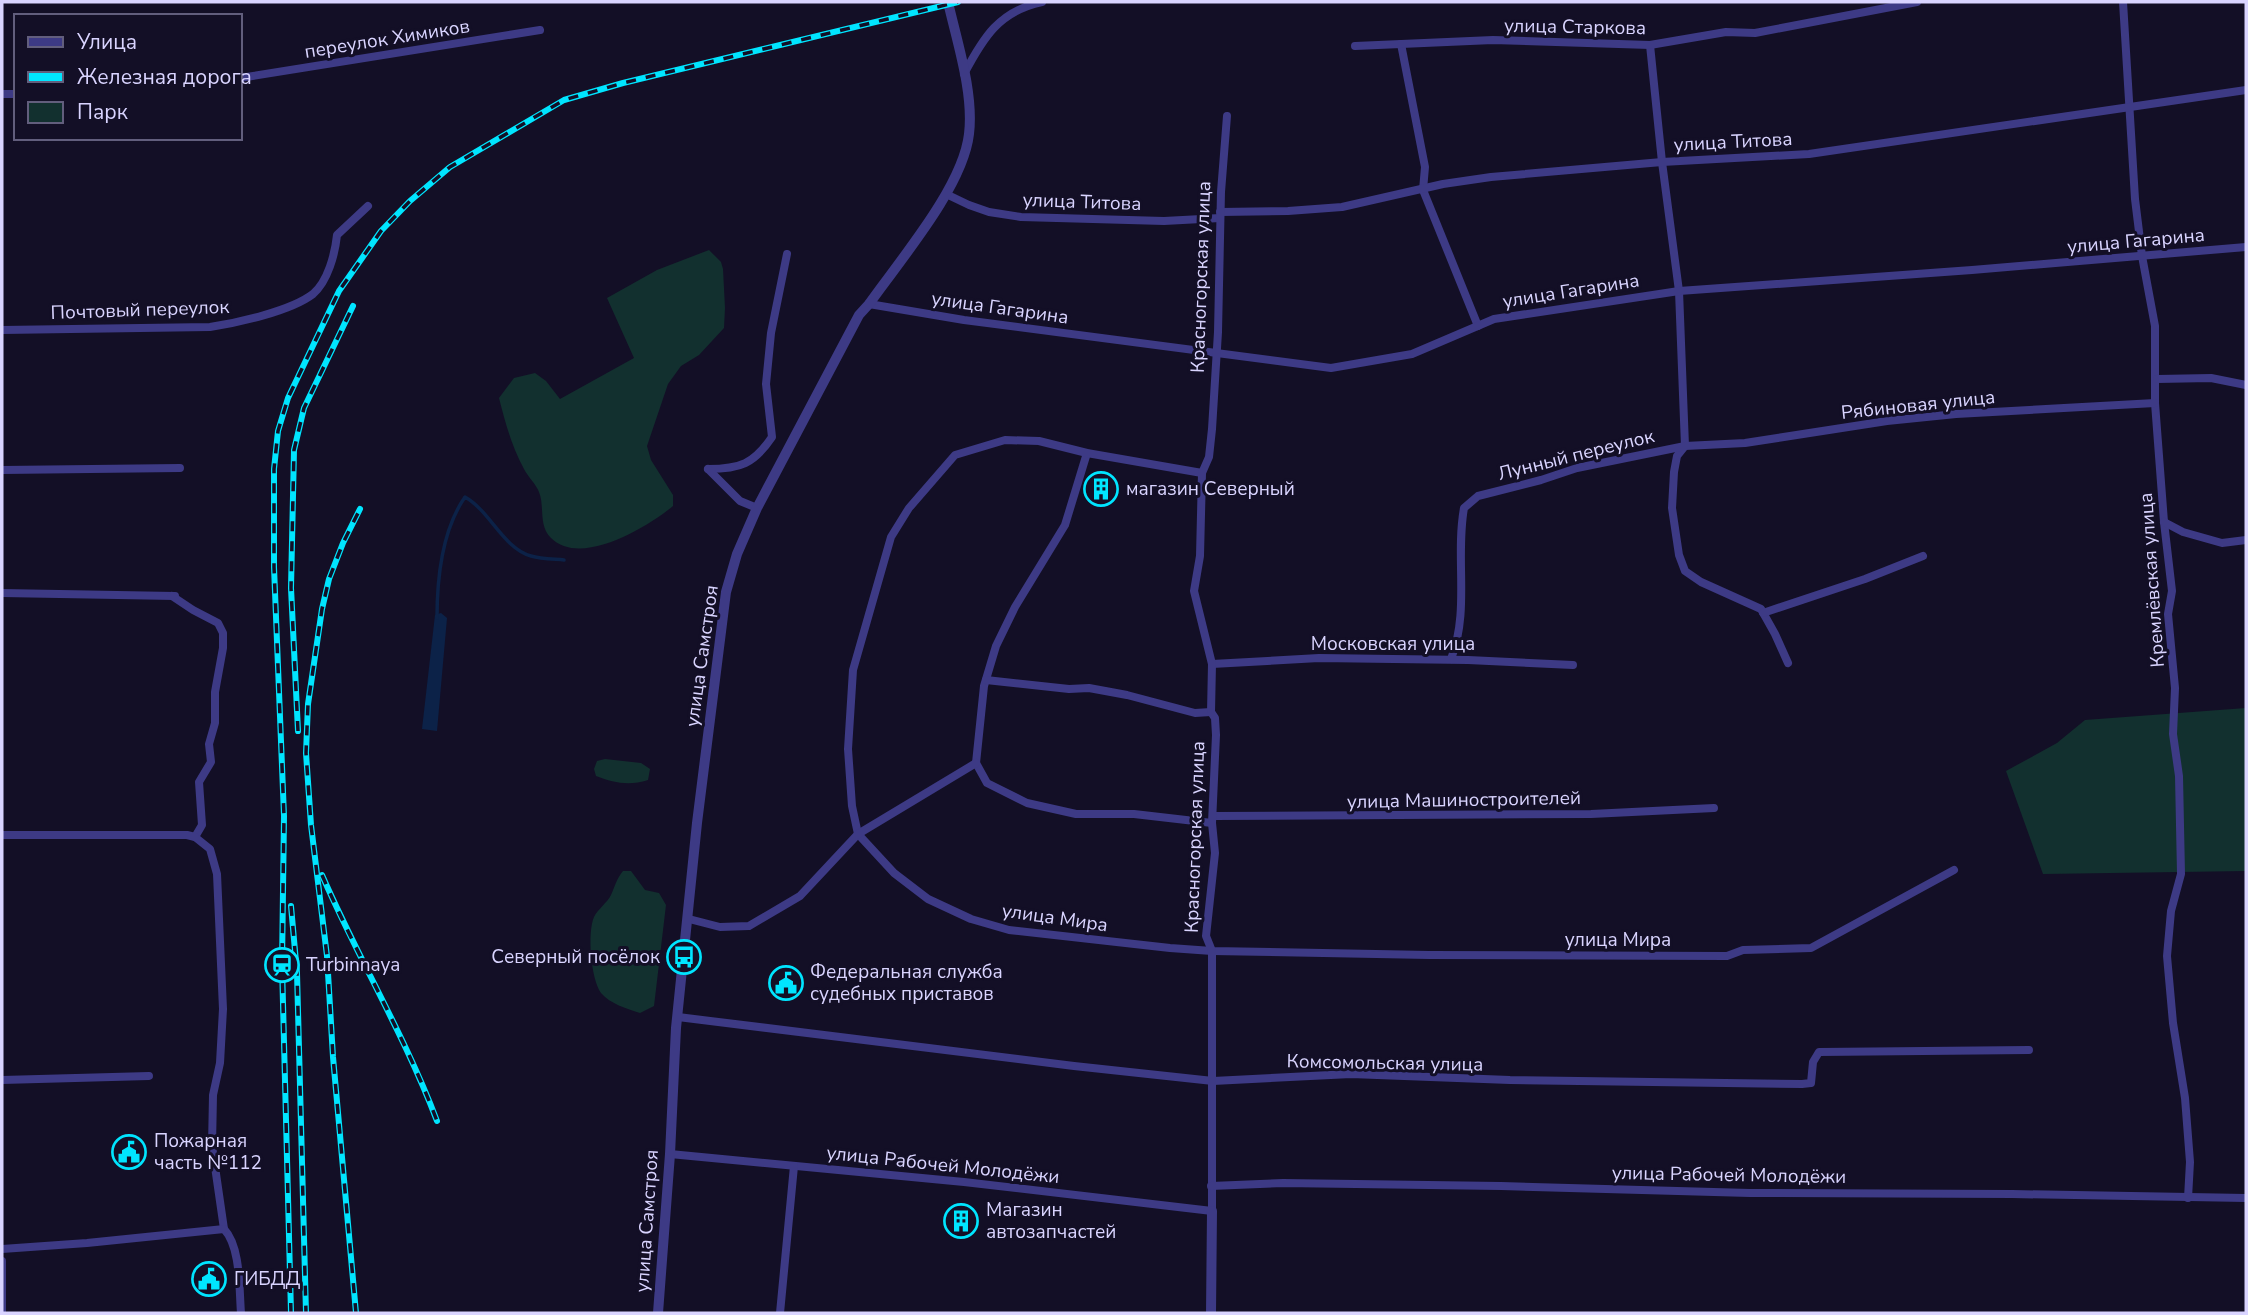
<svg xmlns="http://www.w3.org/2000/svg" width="2248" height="1315" font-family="'Nunito Sans',sans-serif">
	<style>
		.green { fill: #12302f }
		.water { fill: #0c2248 }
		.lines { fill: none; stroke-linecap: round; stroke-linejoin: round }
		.stream { stroke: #0c2248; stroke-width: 3.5 }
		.minor { stroke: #3d3a85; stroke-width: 8 }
		.tertiary { stroke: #3d3a85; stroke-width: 10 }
		.rail-casing { stroke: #00e5ff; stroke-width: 6 }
		.rail { stroke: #130f26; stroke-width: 3.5; stroke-dasharray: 10; stroke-linecap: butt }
		.labels { text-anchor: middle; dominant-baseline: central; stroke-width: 6; stroke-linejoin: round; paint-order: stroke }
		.street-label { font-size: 19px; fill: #d9d4ff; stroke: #130f26 }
		.poi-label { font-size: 19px; fill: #d9d4ff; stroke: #130f26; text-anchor: start }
	</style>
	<rect width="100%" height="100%" fill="#130f26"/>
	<g class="green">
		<path d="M709,250L721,262L723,269L725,308L724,328L699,355L681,366L668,384L647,446L651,460L673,495V506C649,526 581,568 551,538C538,525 545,507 539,492C536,484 528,477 524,469C512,447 505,422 499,398L514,378L535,373L546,381L560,399L634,358L607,298L657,270Z"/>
		<path d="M2246,708V871L2043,874L2006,771L2057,743L2085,720Z"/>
		<path d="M605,759L641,763L650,769L648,780C629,786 614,783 596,776L594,769L597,761Z"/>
		<path d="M623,871H631L645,890L659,893L666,905L654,1006L640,1013C628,1009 610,1004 601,993C591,979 587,933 594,917C598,909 607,903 611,895C615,886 617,878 623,871Z"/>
	</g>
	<path class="water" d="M441,613L447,618L437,731L422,729L435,615Z"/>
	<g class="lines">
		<path class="stream" d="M437,618C437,578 442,530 465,497C490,511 503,548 531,556C541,559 553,559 564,560"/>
		<g class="minor">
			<path d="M2123,2L2135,199L2142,256L2155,326V403L2164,522L2172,591L2168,614L2175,688L2173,734L2179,776L2181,874L2171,911L2167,956L2173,1023L2185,1098L2190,1162L2188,1198"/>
			<path d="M1401,44L1425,167L1423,190L1478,326"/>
			<path d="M1650,45L1662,162L1679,291L1685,446L1677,456L1674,472L1672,508L1679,555L1685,571L1701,582L1761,609L1775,634L1788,663"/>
			<path d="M1355,46L1493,40L1650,45L1726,32L1755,33L1917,2"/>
			<path d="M964,74C983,38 999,11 1042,2"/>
			<path d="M240,78L540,30"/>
			<path d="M2,94H16"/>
			<path d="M946,194L969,205L989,212L1021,217L1164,221L1220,218"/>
			<path d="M1220,212L1288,211L1342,207L1443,184L1491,177L1662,162L1809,154L2246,90"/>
			<path d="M869,304L964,320L1331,368L1412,354L1494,319L1679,291L1972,270L2246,247"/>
			<path d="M2,330L210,327C237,323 291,311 313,294C328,281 335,254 337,235L368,206"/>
			<path d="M2157,379L2211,378L2246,385"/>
			<path d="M1087,453L1065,525L1015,607L996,646L984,686L976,763L987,783L1027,803L1076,814H1134L1212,823"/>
			<path d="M708,469C740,469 754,464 772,437L766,384L771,333L787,254"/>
			<path d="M708,469L740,501L757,508"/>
			<path d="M2,470L180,468"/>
			<path d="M1202,473L1087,453L1039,441L1005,440L955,455L909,508L891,537L853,670L848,749L852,806L858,834L894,873L928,899L971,919L1009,930L1170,948L1212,951L1429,955L1727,956L1743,950L1811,948L1954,870"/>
			<path d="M2164,522L2183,532L2222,543L2246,540"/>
			<path d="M2,593L175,596"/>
			<path d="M172,596L193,610L218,623L223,633V648L215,692V723L209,744L211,762L199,782L202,825L195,837"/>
			<path d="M1763,613L1865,579L1923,556"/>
			<path d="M1451,659C1470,611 1455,558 1464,508L1478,496L1541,480L1577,468L1685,446L1745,443L1887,421L1956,414L2155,403"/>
			<path d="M1212,664L1319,658L1468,660L1573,665"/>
			<path d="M986,680L1069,689L1089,688L1127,695L1195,713L1211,712"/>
			<path d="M1214,816L1591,814L1714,808"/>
			<path d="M2,835H187L195,837L210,849L217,874L223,1009L220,1063L213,1095L212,1146L224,1229C241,1247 239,1289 241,1313"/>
			<path d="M689,919L720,927L749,926L800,896L858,834L976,763"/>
			<path d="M678,1017L1074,1066L1213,1081L1351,1074L1510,1080L1802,1084L1811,1083L1813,1062L1819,1052L2029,1050"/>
			<path d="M2,1080L149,1076"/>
			<path d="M670,1154L964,1182L1212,1211V951L1206,936L1215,853L1212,823L1216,735L1215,718L1211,712L1212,664L1194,591L1200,556L1202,473L1209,457L1212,429L1218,332L1221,192L1227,116"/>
			<path d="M1211,1186L1283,1183L1501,1186L1750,1193L2012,1194L2246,1198"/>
			<path d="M2,1249L87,1243L224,1229"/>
			<path d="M2,1261V1313"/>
			<path d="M780,1313L794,1166"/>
		</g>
		<g class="tertiary">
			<path d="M658,1313L670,1154L676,1028L697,823L726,592L737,554L757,508L859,315L869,304C900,260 963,187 969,134C974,93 957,42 948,2"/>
			<path d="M1211,1313L1212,1211"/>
		</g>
		<g class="rail-casing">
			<g id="rail">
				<path d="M298,731L291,588L294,450L304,408L353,306"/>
				<path d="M322,875C358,958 405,1036 437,1121"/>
				<path d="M291,906L297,973L306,1313"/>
				<path d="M291,1313L282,965L284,816L274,567V469L278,431L288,398L339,291L381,231L410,201L450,167L564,100L623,83L958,2"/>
				<path d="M356,1313L333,1057L327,956L311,825L306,753L308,704L322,609L329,579L343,543L360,509"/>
			</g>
		</g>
		<use href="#rail" class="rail"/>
	</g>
	<defs>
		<g id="building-ring" transform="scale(1.75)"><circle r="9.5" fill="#130f26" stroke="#00e5ff" stroke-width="1.5"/><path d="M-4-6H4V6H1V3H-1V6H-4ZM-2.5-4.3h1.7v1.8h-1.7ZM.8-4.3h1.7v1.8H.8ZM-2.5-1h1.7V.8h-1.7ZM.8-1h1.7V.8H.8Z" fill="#00e5ff"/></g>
		<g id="bus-ring" transform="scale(1.75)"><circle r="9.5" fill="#130f26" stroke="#00e5ff" stroke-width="1.5"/><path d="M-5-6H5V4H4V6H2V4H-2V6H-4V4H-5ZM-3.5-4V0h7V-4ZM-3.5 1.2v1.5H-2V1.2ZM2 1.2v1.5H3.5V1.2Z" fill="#00e5ff"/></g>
		<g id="station-ring" transform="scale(1.75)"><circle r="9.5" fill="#130f26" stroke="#00e5ff" stroke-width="1.5"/><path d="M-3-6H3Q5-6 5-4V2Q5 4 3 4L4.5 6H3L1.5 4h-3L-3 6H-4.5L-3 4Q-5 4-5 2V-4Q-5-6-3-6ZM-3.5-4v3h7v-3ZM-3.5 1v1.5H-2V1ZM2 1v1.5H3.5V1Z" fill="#00e5ff"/></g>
		<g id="civic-ring" transform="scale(1.75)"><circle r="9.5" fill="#130f26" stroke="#00e5ff" stroke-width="1.5"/><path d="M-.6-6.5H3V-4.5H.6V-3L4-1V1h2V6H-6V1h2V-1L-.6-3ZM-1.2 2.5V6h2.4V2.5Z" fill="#00e5ff"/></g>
	</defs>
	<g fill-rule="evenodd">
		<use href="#building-ring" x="1101" y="489"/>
		<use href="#bus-ring" x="684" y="957"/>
		<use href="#station-ring" x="282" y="965"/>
		<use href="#civic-ring" x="786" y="983"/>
		<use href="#civic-ring" x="129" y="1152"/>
		<use href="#building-ring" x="961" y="1221"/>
		<use href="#civic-ring" x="209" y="1279"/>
	</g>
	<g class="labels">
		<g class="street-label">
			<text transform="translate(1575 27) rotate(1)">улица Старкова</text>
			<text transform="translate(387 39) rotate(-9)">переулок Химиков</text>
			<text transform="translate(1733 142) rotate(-3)">улица Титова</text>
			<text transform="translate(1082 202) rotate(2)">улица Титова</text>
			<text transform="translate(2136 241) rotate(-5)">улица Гагарина</text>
			<text transform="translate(1201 277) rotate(-88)">Красногорская улица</text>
			<text transform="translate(1571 291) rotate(-9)">улица Гагарина</text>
			<text transform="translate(1000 308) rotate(8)">улица Гагарина</text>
			<text transform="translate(140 310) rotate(-2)">Почтовый переулок</text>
			<text transform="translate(1918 405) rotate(-6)">Рябиновая улица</text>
			<text transform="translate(1576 455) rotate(-14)">Лунный переулок</text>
			<text transform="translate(2152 580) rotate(-94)">Кремлёвская улица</text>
			<text x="1393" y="644">Московская улица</text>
			<text transform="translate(702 656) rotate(-82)">улица Самстроя</text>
			<text transform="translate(1464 800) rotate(-1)">улица Машиностроителей</text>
			<text transform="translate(1195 837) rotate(-88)">Красногорская улица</text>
			<text transform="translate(1055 918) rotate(8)">улица Мира</text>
			<text x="1618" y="940">улица Мира</text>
			<text transform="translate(1385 1063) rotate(1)">Комсомольская улица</text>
			<text transform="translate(943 1165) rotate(6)">улица Рабочей Молодёжи</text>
			<text transform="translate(1729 1175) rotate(1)">улица Рабочей Молодёжи</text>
			<text transform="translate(647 1221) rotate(-86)">улица Самстроя</text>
		</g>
		<g class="poi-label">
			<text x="1126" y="489">магазин Северный</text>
			<text x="660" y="957" text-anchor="end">Северный посёлок</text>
			<text x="306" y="965">Turbinnaya</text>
			<text x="810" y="972">Федеральная служба<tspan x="810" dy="22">судебных приставов</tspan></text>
			<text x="154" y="1141">Пожарная<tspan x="154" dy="22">часть №112</tspan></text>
			<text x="986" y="1210">Магазин<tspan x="986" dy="22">автозапчастей</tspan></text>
			<text x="234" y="1279">ГИБДД</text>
		</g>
	</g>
	<rect width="2248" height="1315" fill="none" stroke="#d9d4ff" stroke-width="7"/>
	<rect x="14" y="14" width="228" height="126" fill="#130f26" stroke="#625e7d" stroke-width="2"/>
	<rect x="28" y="37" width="35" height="10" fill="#3d3a85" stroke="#625e7d" stroke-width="2"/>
	<text x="77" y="49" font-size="21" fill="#d9d4ff">Улица</text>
	<rect x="28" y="72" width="35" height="10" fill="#00e5ff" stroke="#625e7d" stroke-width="2"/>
	<text x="77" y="84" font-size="21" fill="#d9d4ff">Железная дорога</text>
	<rect x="28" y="102" width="35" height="21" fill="#12302f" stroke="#625e7d" stroke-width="2"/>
	<text x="77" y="119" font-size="21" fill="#d9d4ff">Парк</text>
</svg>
